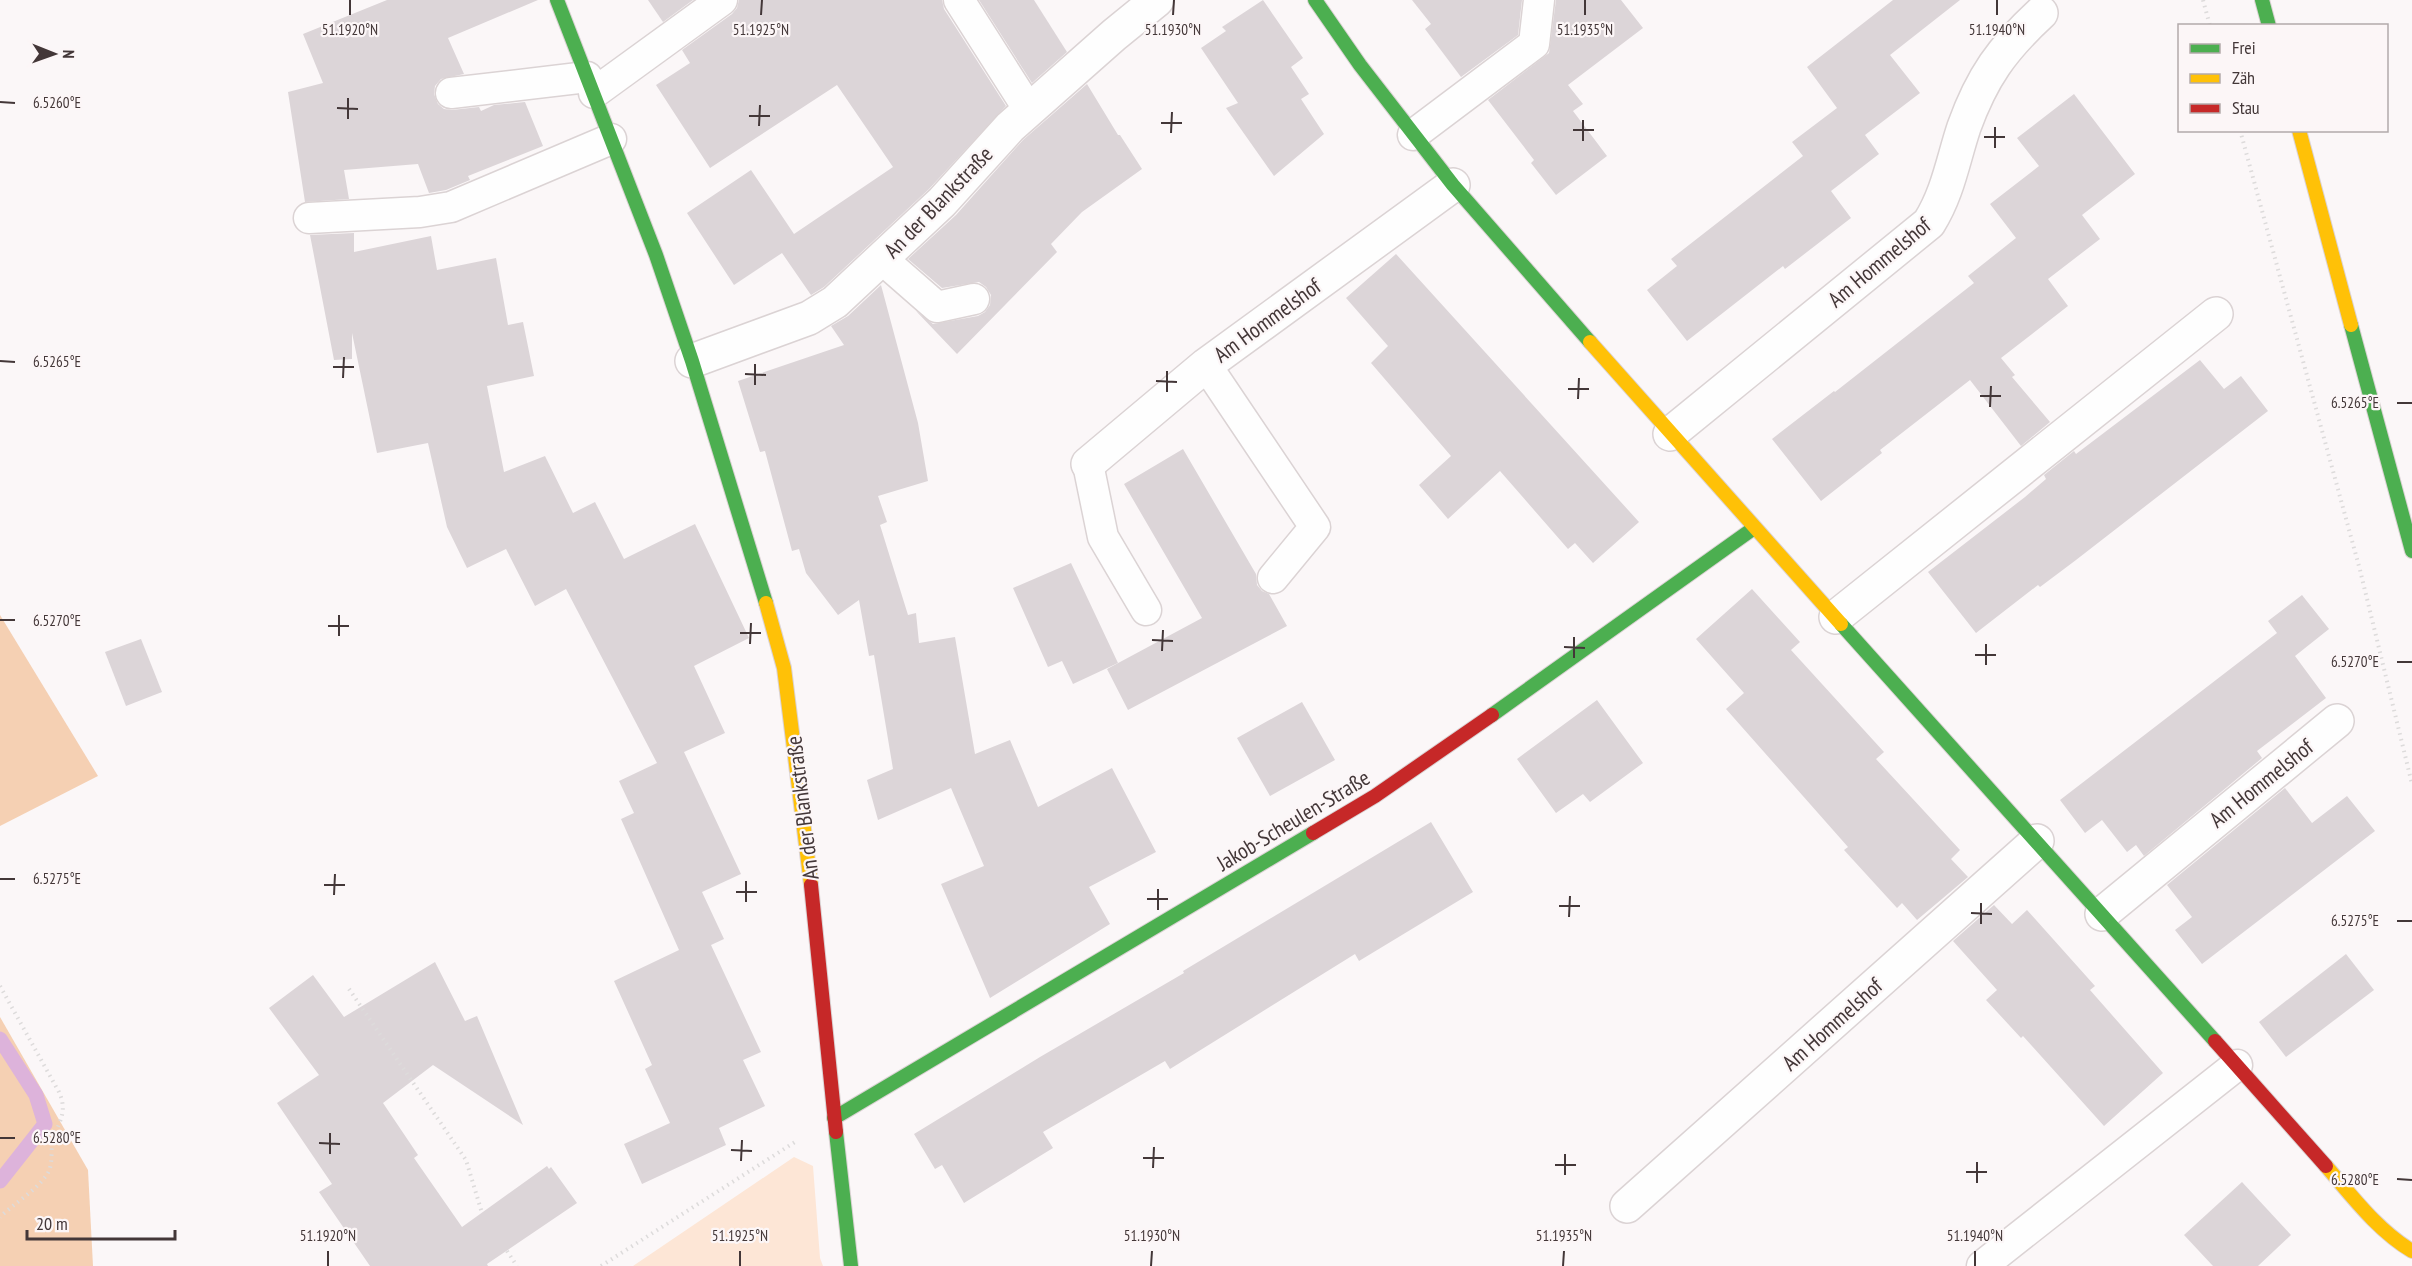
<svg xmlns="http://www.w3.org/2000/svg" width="2412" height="1266" font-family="'PT Sans Narrow',sans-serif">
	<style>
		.green { fill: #fde6d6 }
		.forest { fill: #f5d0b3 }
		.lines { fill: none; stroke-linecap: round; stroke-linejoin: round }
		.stream { stroke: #ddb3db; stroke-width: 15 }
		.building { fill: #dcd5d8 }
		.lane-casing { stroke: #dbd3d4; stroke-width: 33 }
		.street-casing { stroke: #dbd3d4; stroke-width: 36 }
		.fast-casing { stroke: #dbd3d4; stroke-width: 16 }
		.slow-casing { stroke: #dbd3d4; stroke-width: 16 }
		.jam-casing { stroke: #dbd3d4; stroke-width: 16 }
		.path { stroke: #dddbdb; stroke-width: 4; stroke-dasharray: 1.5 4.5; stroke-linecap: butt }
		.lane { stroke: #fefefe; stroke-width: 30 }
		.street { stroke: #fefefe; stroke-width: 33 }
		.fast { stroke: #4caf50; stroke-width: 14 }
		.slow { stroke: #ffc107; stroke-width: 14 }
		.jam { stroke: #c62828; stroke-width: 14 }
		.ticks { fill: none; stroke: #433738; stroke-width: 2 }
		.labels { text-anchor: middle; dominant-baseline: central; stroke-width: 4.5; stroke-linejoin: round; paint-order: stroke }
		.street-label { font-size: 22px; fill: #433738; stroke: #fcf6f7 }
		.ticks-label { font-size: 15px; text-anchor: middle; fill: #433738; stroke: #fcf6f7; stroke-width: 4.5; stroke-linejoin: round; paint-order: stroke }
	</style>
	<rect width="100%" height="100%" fill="#fbf7f8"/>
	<path class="green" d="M794,1157L813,1166L820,1258L823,1266H633Z"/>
	<g class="forest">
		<path d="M0,615L98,776L0,826Z"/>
		<path d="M0,1017L88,1170L93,1266H0Z"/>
	</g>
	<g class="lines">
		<path class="stream" d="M0,1039L36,1095L45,1124L0,1181"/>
	</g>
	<g class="building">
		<path d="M387,0H538L448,38L464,74L441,79L435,86L434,94L438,104L444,109L452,110L479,107L481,111L494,105L525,102L543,146L468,176L470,180L446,190L429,193L418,164L344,170L349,199L305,202L288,92L323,83L303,34Z"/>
		<path d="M648,0H693L663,22Z"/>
		<path d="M739,0H942L944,9L1006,106L929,189L824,287L811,295L782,253L734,285L687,213L751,170L794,234L893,167L837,85L710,168L656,85L690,63L682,50L732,14L737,8Z"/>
		<path d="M979,0H1034L1067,52L1032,83Z"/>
		<path d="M1263,0L1303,58L1291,67L1309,94L1301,99L1324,134L1274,176L1226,108L1238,103L1201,48L1226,31L1222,27Z"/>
		<path d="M1412,0H1522L1518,35L1461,77L1425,29L1431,24Z"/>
		<path d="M1556,0H1621L1643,28L1568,85L1583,104L1573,111L1607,156L1556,195L1531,163L1534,160L1488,100L1549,53Z"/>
		<path d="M1893,0H1960L1890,55L1920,93L1865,135L1879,154L1831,191L1851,218L1785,269L1783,266L1687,341L1647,290L1677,266L1671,259L1803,156L1792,142L1837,108L1807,67Z"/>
		<path d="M1087,84L1118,135H1120L1142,169L1082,212L1051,244L1057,252L957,354L916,311L933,324L978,316L985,312L990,305L991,295L986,287L979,282L942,288L908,259L956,215L1023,140Z"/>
		<path d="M2074,94L2135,174L2082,215L2100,239L2048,279L2068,306L2001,358L2015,375L2012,377L2050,422L2021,446L1970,380L1880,450L1882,453L1821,501L1772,439L1834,391L1835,392L1974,283L1968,276L2016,238L1990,204L2039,166L2017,138Z"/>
		<path d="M354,233V252L431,236L437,270L496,258L508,325L523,322L534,376L487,386L504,472L545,456L573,513L595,502L624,559L695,524L749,638L694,666L725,733L684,752L741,874L702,892L724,939L711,945L761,1052L743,1060L765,1106L719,1128L726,1145L642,1184L624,1144L670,1123L645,1069L652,1065L614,981L679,950L621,819L634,813L619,781L657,763L566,589L535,606L506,549L467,568L447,527L428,443L377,453L352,333V359L334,360L310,235Z"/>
		<path d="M1396,254L1639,522L1593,563L1575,543L1568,549L1500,471L1448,519L1419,485L1451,456L1371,363L1388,346L1346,298Z"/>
		<path d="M881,285L918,423L928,481L878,496L887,522L880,525L908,615L916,613L919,643L955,637L975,754L1010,740L1038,807L1112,768L1156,852L1089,887L1110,924L990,998L941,884L984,866L951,788L878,820L867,780L893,769L874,655L869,656L859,600L838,615L806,573L799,549L792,551L765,451L760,452L738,381L844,345L831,326L848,316Z"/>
		<path d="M2200,360L2224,389L2241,376L2268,411L2076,560L2040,587L2038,585L1976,633L1928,572L2025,497L2046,479L2044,475L2074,451L2076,454Z"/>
		<path d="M1183,449L1256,574L1257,585L1262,591L1269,594L1287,626L1128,710L1107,669L1202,618L1124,484Z"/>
		<path d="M1071,563L1118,663L1073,684L1062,661L1048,667L1013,588Z"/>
		<path d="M1752,589L1800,642L1791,650L1884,752L1876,759L1960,850L1951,859L1968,877L1917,920L1902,903L1897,908L1844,850L1848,847L1726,709L1744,693L1696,639Z"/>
		<path d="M2302,595L2329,629L2295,656L2326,698L2257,751L2262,758L2144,856L2136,845L2127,852L2102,820L2085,833L2060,800L2277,633L2268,621Z"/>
		<path d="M141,639L162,692L126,706L105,652Z"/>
		<path d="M1597,700L1643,763L1590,802L1583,794L1556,813L1517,759Z"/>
		<path d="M1302,702L1335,760L1270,796L1237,738Z"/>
		<path d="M2285,788L2312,823L2347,796L2375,831L2202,964L2175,930L2192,917L2167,885Z"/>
		<path d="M1431,822L1473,892L1359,961L1355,954L1170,1069L1165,1061L1043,1132L1053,1148L964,1203L942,1165L935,1169L914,1134L1040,1057L1184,973L1183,971Z"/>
		<path d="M1994,905L2012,924L2027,910L2095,986L2090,990L2163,1073L2104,1126L2023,1036L2021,1038L1986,1000L1997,990L1953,941Z"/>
		<path d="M2346,954L2374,990L2286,1057L2259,1022Z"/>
		<path d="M435,962L465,1021L477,1016L523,1125L433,1065L383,1103L418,1155L414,1158L462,1227L547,1166L549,1169L551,1167L577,1203L487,1264L488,1266H370L319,1192L332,1184L277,1103L319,1075L269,1008L313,975L344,1017Z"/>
		<path d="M2242,1182L2291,1235L2258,1266H2213L2184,1235Z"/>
	</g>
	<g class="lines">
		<g class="lane-casing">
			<g id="lane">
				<path d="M959,0L1029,110"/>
				<path d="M451,93L587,77"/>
				<path d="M594,93L722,0"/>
				<path d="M1413,135L1534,44L1539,0"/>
				<path d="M309,218L420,212L451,207L611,139"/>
				<path d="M882,259L937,307L974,299"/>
				<path d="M1206,365L1315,527L1273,578"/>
				<path d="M1088,464L1103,537L1146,610"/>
				<path d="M1982,1266L2237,1065"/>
			</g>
		</g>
		<g class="street-casing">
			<g id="street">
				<path d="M692,361L809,318L835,302L942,202L1010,127L1114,35L1157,0"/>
				<path d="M1670,434L1929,223C1948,193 1953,160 1964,127C1982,77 2002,49 2041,13"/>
				<path d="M1088,464L1206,365L1453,185"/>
				<path d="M1836,617L2216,314"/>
				<path d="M2102,914L2337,721"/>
				<path d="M1627,1206L2037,841"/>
			</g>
		</g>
		<g class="fast-casing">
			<g id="fast">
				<path d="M557,0L656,255L692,361L766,603"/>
				<path d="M1315,0L1360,65L1453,185L1590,342"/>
				<path d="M2262,0L2269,26"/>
				<path d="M2351,325L2412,551"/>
				<path d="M1841,624L2215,1041"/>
				<path d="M1492,715L1754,528"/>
				<path d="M834,1118L1313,833"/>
				<path d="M836,1132L851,1266"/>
			</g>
		</g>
		<g class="slow-casing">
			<g id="slow">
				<path d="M2299,130L2351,325"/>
				<path d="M1590,342L1841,624"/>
				<path d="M766,603L784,668L811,885"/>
				<path d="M2326,1166C2352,1196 2377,1230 2412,1251"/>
			</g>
		</g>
		<g class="jam-casing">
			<g id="jam">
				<path d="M1313,833L1375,796L1492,715"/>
				<path d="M811,885L836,1132"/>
				<path d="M2215,1041L2326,1166"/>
			</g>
		</g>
		<g class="path">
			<path d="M2203,0L2210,26"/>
			<path d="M2240,130L2360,570L2412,784"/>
			<path d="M0,986L59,1092C67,1110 61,1119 54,1136C50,1146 53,1157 50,1168C45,1185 13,1204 0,1217"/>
			<path d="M349,989L466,1160L482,1213"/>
			<path d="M507,1251L517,1266"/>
			<path d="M601,1266L795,1142"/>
		</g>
		<use href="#lane" class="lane"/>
		<use href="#street" class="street"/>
		<use href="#fast" class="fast"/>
		<use href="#slow" class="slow"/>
		<use href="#jam" class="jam"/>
	</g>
	<path class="ticks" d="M350,15V0M761,15L762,0M1173,15L1174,0M1585,15V0M1997,15V0M0,102L15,103M337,108L358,109M749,116H770M348,119V98M1161,123H1182M759,126L760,105M1573,130H1594M1171,133L1172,112M1984,137H2005M1583,141V120M1995,148V127M0,361L15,362M333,367H354M745,374L766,375M343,378L344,357M1156,381L1177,382M755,385V364M1568,389H1589M1167,392V371M1980,396H2001M1578,399L1579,378M2397,403H2412M1990,407L1991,386M0,620H15M328,626H349M740,633H761M339,636V615M1152,640L1173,641M750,644L751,623M1564,647L1585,648M1162,651L1163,630M1975,655H1996M1574,658V637M2397,662H2412M1986,665V644M0,879H15M324,885H345M736,892H757M334,895L335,874M1147,899H1168M746,902V881M1559,906H1580M1158,910V889M1971,913L1992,914M1569,917L1570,896M2397,921H2412M1981,924V903M0,1138H15M319,1143L340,1144M731,1150L752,1151M330,1154V1133M1143,1158H1164M741,1161L742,1140M1555,1165H1576M1153,1168L1154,1147M1966,1172H1987M1565,1175V1154M2397,1179L2412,1180M1977,1183V1162M328,1266V1251M740,1266V1251M1151,1266L1152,1251M1563,1266L1564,1251M1975,1266V1251"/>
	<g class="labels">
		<g class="street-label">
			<text transform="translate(938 202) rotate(-46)">An der Blankstraße</text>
			<text transform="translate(1879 262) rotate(-40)">Am Hommelshof</text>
			<text transform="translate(1267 320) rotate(-36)">Am Hommelshof</text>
			<text transform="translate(2261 783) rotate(-39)">Am Hommelshof</text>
			<text transform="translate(802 808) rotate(-97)">An der Blankstraße</text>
			<text transform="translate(1293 820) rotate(-31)">Jakob-Scheulen-Straße</text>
			<text transform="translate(1832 1024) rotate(-42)">Am Hommelshof</text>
		</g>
	</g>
	<g class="ticks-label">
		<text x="350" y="35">51.1920°N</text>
		<text x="761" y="35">51.1925°N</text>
		<text x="1173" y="35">51.1930°N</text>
		<text x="1585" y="35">51.1935°N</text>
		<text x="1997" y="35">51.1940°N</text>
		<text x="57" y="108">6.5260°E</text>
		<text x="57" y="367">6.5265°E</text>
		<text x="2355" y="408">6.5265°E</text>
		<text x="57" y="626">6.5270°E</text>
		<text x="2355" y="667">6.5270°E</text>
		<text x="57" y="884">6.5275°E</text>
		<text x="2355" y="926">6.5275°E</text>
		<text x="57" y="1143">6.5280°E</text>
		<text x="2355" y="1185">6.5280°E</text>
		<text x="328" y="1241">51.1920°N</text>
		<text x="740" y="1241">51.1925°N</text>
		<text x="1152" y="1241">51.1930°N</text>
		<text x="1564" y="1241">51.1935°N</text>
		<text x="1975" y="1241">51.1940°N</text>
	</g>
	<rect x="2178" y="24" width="210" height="108" fill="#fcf6f7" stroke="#b2aaab" stroke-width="1.5"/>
	<rect x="2190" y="44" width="30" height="9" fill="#4caf50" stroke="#b2aaab" stroke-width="1.5"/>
	<text x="2232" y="54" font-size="18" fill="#433738">Frei</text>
	<rect x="2190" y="74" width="30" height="9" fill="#ffc107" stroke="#b2aaab" stroke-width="1.5"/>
	<text x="2232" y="84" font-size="18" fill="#433738">Zäh</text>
	<rect x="2190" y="104" width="30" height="9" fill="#c62828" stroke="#b2aaab" stroke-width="1.5"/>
	<text x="2232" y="114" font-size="18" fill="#433738">Stau</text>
	<g transform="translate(54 54) rotate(91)" stroke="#fcf6f7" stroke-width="4.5" paint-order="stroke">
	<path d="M0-4.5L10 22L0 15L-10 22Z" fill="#433738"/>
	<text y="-9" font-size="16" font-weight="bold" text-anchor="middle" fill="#433738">N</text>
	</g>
	<path d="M27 1230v9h148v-9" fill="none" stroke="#433738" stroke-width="3"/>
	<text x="36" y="1230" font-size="18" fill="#433738" stroke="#fcf6f7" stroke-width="4.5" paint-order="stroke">20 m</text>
</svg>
